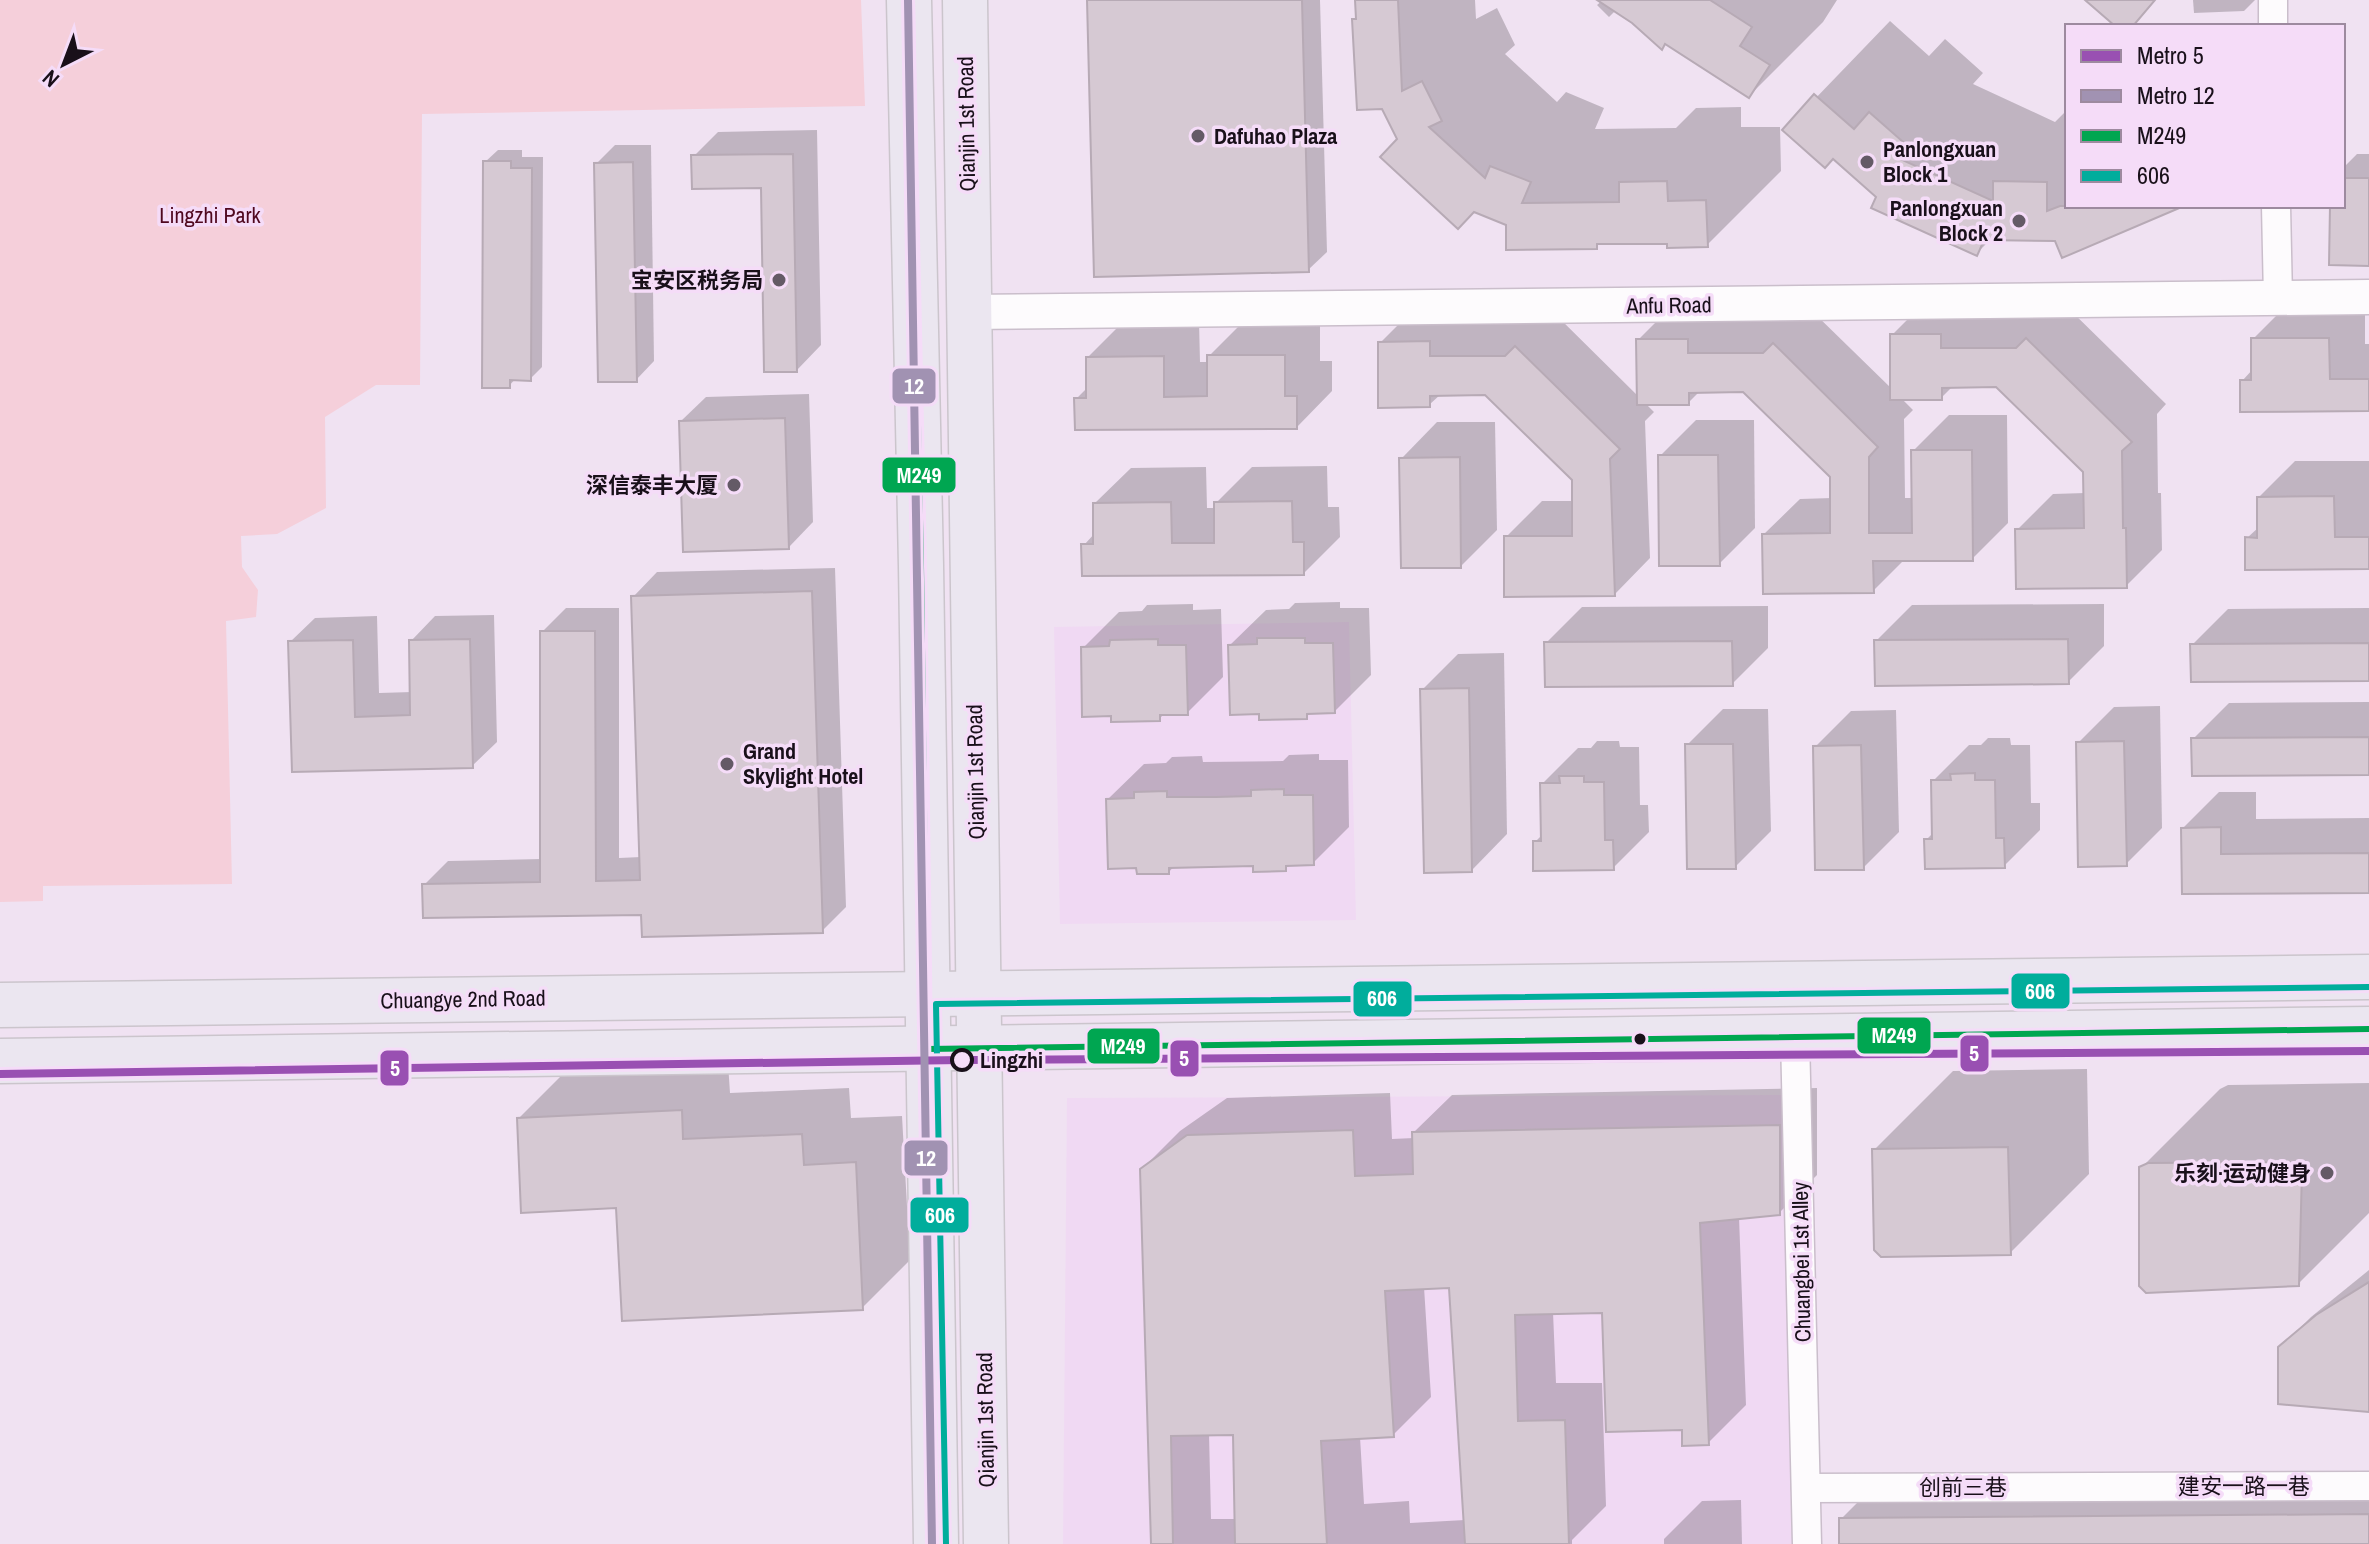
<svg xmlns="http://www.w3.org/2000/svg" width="2369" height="1544" font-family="'Archivo Narrow','Noto Sans SC',sans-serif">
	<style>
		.built { fill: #f0d9f3 }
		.green { fill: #f5cfda }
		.shadow { fill: #0003; fill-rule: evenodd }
		.building { fill: #d6c9d3; stroke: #b7aab5; stroke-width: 2 }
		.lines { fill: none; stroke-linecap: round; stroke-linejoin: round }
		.minor-casing { stroke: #cabecb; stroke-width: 31 }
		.tertiary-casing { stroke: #cabecb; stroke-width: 37 }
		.primary-casing { stroke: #cbc5cc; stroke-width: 47 }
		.minor { stroke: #fdfbfd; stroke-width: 28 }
		.tertiary { stroke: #fdfbfd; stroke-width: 34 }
		.primary { stroke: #ebe6f0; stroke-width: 44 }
		.bus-1-casing { stroke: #f5dcf8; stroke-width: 12 }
		.bus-2-casing { stroke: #f5dcf8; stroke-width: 12 }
		.bus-1 { stroke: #00a651; stroke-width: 6 }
		.bus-2 { stroke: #01ad9c; stroke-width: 6 }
		.metro-1-casing { stroke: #f5dcf8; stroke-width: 14 }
		.metro-2-casing { stroke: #f5dcf8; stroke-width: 14 }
		.metro-1 { stroke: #9950b2; stroke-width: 8 }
		.metro-2 { stroke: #a192b2; stroke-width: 8 }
		.poi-dot { fill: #645a66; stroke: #f5dcf8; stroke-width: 3 }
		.bus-dot { fill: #19101a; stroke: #f5dcf8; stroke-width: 3 }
		.stop-dot { fill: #f5dcf8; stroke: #19101a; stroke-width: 4 }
		.labels { text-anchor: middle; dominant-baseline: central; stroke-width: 7; stroke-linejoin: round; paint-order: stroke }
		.street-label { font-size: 22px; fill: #19101a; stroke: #f5dcf8 }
		.poi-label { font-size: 22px; font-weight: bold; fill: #19101a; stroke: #f5dcf8; text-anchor: end }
		.park-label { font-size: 22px; fill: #4f081f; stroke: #f5dcf8 }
		.stop-label { font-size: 22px; font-weight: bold; fill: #19101a; stroke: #f5dcf8; text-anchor: start }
		.line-badge { stroke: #f5dcf8; stroke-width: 3 }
		.badge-label { font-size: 22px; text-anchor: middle; font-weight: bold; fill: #fff }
	</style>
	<rect width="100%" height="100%" fill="#f0e2f2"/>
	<g class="built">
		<path d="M1349,622L1356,920L1060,924L1054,627Z"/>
		<path d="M1786,1095L1792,1544H1063L1067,1098Z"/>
	</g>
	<path class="green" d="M0,0H861L865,106L422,114L420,385H376L325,417L326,508L277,534L241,536L242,567L258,590L256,617L226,621L232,884L43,886V901L0,902Z"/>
	<g class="shadow">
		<path d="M1089,0H1320L1327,252L1308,270Z"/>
		<path d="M1357,0H1475L1476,19L1497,8L1515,45L1505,54L1557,102L1566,92L1604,108L1595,129L1676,128L1696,108L1741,107V127H1780L1781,171L1707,245L1668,242H1601L1596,247L1399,140L1354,20L1358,16Z"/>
		<path d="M1603,0H1837L1823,22L1749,96L1666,43L1662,48L1634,21L1616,10L1609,17L1597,5Z"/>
		<path d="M2193,0H2255L2244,11L2194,13Z"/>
		<path d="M1890,21L1929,56L1945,39L1983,73L1973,84L2055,122L2067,110V206H2171L2056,239L1992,238L1976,254L1879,196L1833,156L1785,130Z"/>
		<path d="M817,130L821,345L797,370L763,186L694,156L718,132Z"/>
		<path d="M615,145H651L654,361L636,380L596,164Z"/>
		<path d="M498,150H522V157H543L542,367L530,379L516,378L509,386L485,162Z"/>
		<path d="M2357,154H2369V264L2332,206H2343V168Z"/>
		<path d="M1928,299L2064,304L2166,404L2157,414L2158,493H2161L2162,550L2126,586L2017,530L2053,494L2085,493V471L1997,385L1953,386L1941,398H1901L1913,410L1904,419L1905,498H1914L1913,451L1949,415H2007L2008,523L1972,559H1905L1873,591L1764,534L1800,499L1832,498V476L1744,390L1700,391L1688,403H1645L1654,412L1645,421L1650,558L1615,594L1506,537L1542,501H1574V479L1486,393L1441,394L1429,405L1380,343L1416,307L1552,311L1639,397L1638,340L1674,304L1810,309L1892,389V335Z"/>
		<path d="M2289,303H2365V344H2369V409L2242,381L2253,369V339Z"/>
		<path d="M1245,320H1320V361H1332V391L1297,427L1076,399L1088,387V357L1124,321H1199L1200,362H1209V356Z"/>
		<path d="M809,394L813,522L789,547L681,421L706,397Z"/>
		<path d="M1696,420H1754L1755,528L1719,564L1660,456Z"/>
		<path d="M1437,422H1495L1497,530L1461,566L1402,458Z"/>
		<path d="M2295,461H2369V567L2247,538L2259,527V497Z"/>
		<path d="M1327,466L1328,507H1339L1340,537L1304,573L1084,545L1095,533V503L1131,468L1206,467L1207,508H1216V503L1252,467Z"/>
		<path d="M835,568L846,907L822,931L643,913L424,885L448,861L542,859V632L566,608H619V858L641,857L633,597L657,572Z"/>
		<path d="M1340,602V608H1369L1371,675L1335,711L1312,712L1306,717L1261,712L1230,645L1266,610L1289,609L1295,603Z"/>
		<path d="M1193,604V610L1221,609L1223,677L1187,713H1165L1159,719L1083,648L1119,612L1142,611L1147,605Z"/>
		<path d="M2104,604V646L2068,682L1876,641L1912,605Z"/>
		<path d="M1768,606V648L1732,684L1546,643L1582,607Z"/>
		<path d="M2369,608V679L2192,645L2228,609Z"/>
		<path d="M494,615L497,742L472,766L294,770L290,642L315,618L377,616L379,693L412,692L411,641L435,616Z"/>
		<path d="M1504,653L1507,834L1472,870L1422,690L1458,654Z"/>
		<path d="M2369,702V773L2193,739L2229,703Z"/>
		<path d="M2160,706L2162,828L2126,864L2078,743L2114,707Z"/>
		<path d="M1723,709H1768L1771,831L1735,867L1687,745Z"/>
		<path d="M1896,710L1899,832L1863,868L1815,747L1851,711Z"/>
		<path d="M1988,738H2010L2011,745H2030L2031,803H2040V830L2004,866L1926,840L1934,832L1933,781L1969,745H1981Z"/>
		<path d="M1597,741H1619L1620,747H1639L1640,805H1648L1649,832L1613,868L1535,842L1543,834L1542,784L1578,748H1591Z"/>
		<path d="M1319,754V760H1348L1349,827L1313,863H1291L1285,869L1255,864L1175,865L1169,872L1108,799L1144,764L1166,763L1172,757L1202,756L1203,762L1283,761L1289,755Z"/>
		<path d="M2219,792H2256V819L2369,818V891L2184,892L2183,828Z"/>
		<path d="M728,1063L730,1093L849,1088L851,1118L902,1116L910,1260L862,1308L618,1206L519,1118L566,1071Z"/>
		<path d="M2087,1069L2089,1174L2010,1253L1874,1150L1953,1071Z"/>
		<path d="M2369,1083V1213L2298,1284L2141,1168L2220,1089L2228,1085Z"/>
		<path d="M1817,1088V1175L1779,1213L1739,1217L1746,1405L1708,1443L1684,1428L1604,1311L1553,1312L1556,1383H1602L1606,1506L1572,1540V1544H1153L1142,1169L1180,1131L1227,1098L1390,1093L1392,1139L1414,1138V1132L1452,1095ZM1451,1286L1465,1520L1410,1523L1409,1501L1364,1504L1360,1437L1393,1435L1431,1397L1424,1287ZM1209,1433H1235L1236,1519H1211Z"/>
		<path d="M2369,1270V1410L2280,1348L2311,1317Z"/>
		<path d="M2369,1491V1544H1841V1519L1865,1495Z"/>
		<path d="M1741,1500L1742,1544H1664V1539L1702,1501Z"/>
	</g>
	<g class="building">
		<path d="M1087,0H1302L1309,272L1094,277Z"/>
		<path d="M1355,0H1398L1402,91L1422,81L1442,121L1429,127L1485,178L1490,166L1531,182L1522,203L1619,202V182L1667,181L1668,201L1706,200L1708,247L1667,248V244H1597V249L1506,250V225L1474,212L1458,229L1380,157L1397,139L1382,109L1357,110L1352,19H1356Z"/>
		<path d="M1597,0H1710L1752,27L1740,46L1770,65L1749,98L1665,44L1662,50L1632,23Z"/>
		<path d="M2085,0H2155L2133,26H2115Z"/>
		<path d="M1814,94L1854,129L1869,112L1910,148L1900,159L1993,201V181L2047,182V211L2060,206H2184L2062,258L2055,241L1984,240L1977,256L1871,208L1876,197L1833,159L1825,168L1782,130Z"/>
		<path d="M793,154L797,372H764L761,188L692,189L691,155Z"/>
		<path d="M483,161H511V168H532L531,381L510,380V388H482Z"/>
		<path d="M633,162L637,382H598L594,163Z"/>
		<path d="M2343,178H2369V266L2329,265L2330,206H2343Z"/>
		<path d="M1890,334H1941V348H2016L2026,338L2132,442L2122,451L2123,528H2126L2127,588L2016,589L2015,529L2084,528L2083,472L1996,387L1942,388V400H1890Z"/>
		<path d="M2251,338H2329L2330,379H2369V411L2240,412V380H2251Z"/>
		<path d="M1636,339H1688V353H1763L1773,343L1878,447L1869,457V533H1912L1911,450H1972L1973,561H1873L1874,593L1763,594L1762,534L1830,533V477L1743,392L1689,393V405H1637Z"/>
		<path d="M1430,341V356H1505L1515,346L1620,449L1610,459L1615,596L1504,597V536H1572V480L1485,395L1430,396V407L1378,408V342Z"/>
		<path d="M1207,355H1285V396H1297V429L1075,430L1074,398H1086V357L1164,356V397L1207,396Z"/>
		<path d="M785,418L789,549L683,552L679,421Z"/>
		<path d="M1658,455H1718L1720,566H1659Z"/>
		<path d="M1460,457L1461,568H1401L1399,458Z"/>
		<path d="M2334,496L2335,537H2369V569L2245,570V537L2257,538V497Z"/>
		<path d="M1292,501L1293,542H1304V575L1082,576L1081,544H1093V503L1171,502L1172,543H1214V502Z"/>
		<path d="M812,591L823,933L642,937L641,915L423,918L422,884L540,882V631H595L596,881L640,880L631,596Z"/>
		<path d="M1257,638H1305V643H1333L1335,713L1307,714V719L1259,720V714L1230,715L1228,645L1257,644Z"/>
		<path d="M470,639L473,768L292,772L288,641L353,640L355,717L410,715L409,640Z"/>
		<path d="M1158,639V645H1186L1188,715H1160V721L1111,722V716L1082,717L1081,647L1109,646L1110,640Z"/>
		<path d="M2068,639L2069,684L1875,686L1874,640Z"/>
		<path d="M1732,641L1733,686L1545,687L1544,642Z"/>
		<path d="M2369,643V681L2191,682L2190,644Z"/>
		<path d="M1469,688L1472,872L1424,873L1420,689Z"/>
		<path d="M2369,737V775L2192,776L2191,738Z"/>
		<path d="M2124,741L2127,866L2078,867L2076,742Z"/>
		<path d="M1685,744H1733L1736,869H1687Z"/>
		<path d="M1861,745L1864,870H1815L1813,746Z"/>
		<path d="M1975,773V780H1995L1996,838H2004L2005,868L1925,869L1924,839H1932L1931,780H1951L1950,774Z"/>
		<path d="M1559,776H1584V782H1604L1605,840H1613L1614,870L1533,871V841H1541L1540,783H1560Z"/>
		<path d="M1284,789V795H1313L1314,865L1286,866V871L1253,872V866L1169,868V874H1137L1136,868L1108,869L1106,799L1134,798V792L1167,791V797H1216L1251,796V790Z"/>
		<path d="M2221,827V854L2369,853V893L2182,894L2181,828Z"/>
		<path d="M682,1110L683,1139L802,1134L804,1165L856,1162L863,1310L622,1321L616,1208L521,1213L517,1118Z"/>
		<path d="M1780,1125V1215L1700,1223L1709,1445L1682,1446V1430L1606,1432L1602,1313L1515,1315L1518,1421L1565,1420L1569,1544H1465L1449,1288L1385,1291L1394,1437L1321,1441L1327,1544H1235L1233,1435L1171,1436L1173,1544H1151L1140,1169L1187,1135L1353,1130L1355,1176L1413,1174L1412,1132Z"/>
		<path d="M2008,1147L2011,1255L1881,1257L1874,1250L1872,1149Z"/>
		<path d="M2293,1162L2302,1170L2299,1286L2146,1293L2139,1286V1167L2148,1163Z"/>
		<path d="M2369,1282V1412L2278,1404V1347L2316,1315Z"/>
		<path d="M2369,1514V1544H1839V1518Z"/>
	</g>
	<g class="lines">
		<g class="minor-casing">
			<g id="minor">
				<path d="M2273,0V26"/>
				<path d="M2276,206L2278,298"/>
				<path d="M1795,1037L1807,1544"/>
				<path d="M1806,1488L2369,1486"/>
			</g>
		</g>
		<g class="tertiary-casing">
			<path id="tertiary" d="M969,312L2369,297"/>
		</g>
		<g class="primary-casing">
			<g id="primary">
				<path d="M909,0L921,566L936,1544"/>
				<path d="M965,0L986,1544"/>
				<path d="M0,1005L2369,977"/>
				<path d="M0,1061L2369,1029"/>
			</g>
		</g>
		<use href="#minor" class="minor"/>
		<use href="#tertiary" class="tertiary"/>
		<use href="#primary" class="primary"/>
		<g class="bus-1-casing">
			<path id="bus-1" d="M909,0L921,566L927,1049L2369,1029"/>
		</g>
		<g class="bus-2-casing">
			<path id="bus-2" d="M946,1544L936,1004L2369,987"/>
		</g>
		<use href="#bus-1" class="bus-1"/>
		<use href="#bus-2" class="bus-2"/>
		<g class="metro-1-casing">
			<path id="metro-1" d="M0,1074L961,1060L2369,1051"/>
		</g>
		<g class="metro-2-casing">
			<path id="metro-2" d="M908,0L932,1544"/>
		</g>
		<use href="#metro-1" class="metro-1"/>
		<use href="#metro-2" class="metro-2"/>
	</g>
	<g class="poi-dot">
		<circle cx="1198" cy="136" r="8"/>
		<circle cx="1867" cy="162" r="8"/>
		<circle cx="2019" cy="221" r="8"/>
		<circle cx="779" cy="280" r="8"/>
		<circle cx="734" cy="485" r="8"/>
		<circle cx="727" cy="764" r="8"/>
		<circle cx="2327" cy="1173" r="8"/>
	</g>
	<circle class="bus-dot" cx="1640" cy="1039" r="7"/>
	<circle class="stop-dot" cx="962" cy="1060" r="10"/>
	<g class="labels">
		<g class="street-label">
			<text transform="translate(966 124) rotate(-91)">Qianjin 1st Road</text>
			<text transform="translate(1669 305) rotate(-1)">Anfu Road</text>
			<text transform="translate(975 772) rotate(-91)">Qianjin 1st Road</text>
			<text transform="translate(463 999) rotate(-1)">Chuangye 2nd Road</text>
			<text transform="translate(1801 1262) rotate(-91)">Chuangbei 1st Alley</text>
			<text transform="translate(985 1420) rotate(-91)">Qianjin 1st Road</text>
			<text x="2244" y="1486">建安一路一巷</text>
			<text x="1963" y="1487">创前三巷</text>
		</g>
		<g class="poi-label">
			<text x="1214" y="136" text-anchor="start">Dafuhao Plaza</text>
			<text x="1883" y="149" text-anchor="start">Panlongxuan<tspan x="1883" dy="25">Block 1</tspan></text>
			<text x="2003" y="208">Panlongxuan<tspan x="2003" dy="25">Block 2</tspan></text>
			<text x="763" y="280">宝安区税务局</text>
			<text x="718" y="485">深信泰丰大厦</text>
			<text x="743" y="751" text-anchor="start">Grand<tspan x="743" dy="25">Skylight Hotel</tspan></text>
			<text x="2311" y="1173">乐刻·运动健身</text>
		</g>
		<g class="park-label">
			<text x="210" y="215">Lingzhi Park</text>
		</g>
		<g class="stop-label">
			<text x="980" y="1060">Lingzhi</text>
		</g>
	</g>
	<g class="line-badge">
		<rect x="891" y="367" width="46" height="38" rx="8" fill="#a192b2"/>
		<rect x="881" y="456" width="76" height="38" rx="8" fill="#00a651"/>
		<rect x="2010" y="972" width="61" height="38" rx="8" fill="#01ad9c"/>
		<rect x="1352" y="980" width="61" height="38" rx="8" fill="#01ad9c"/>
		<rect x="1856" y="1016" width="76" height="39" rx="8" fill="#00a651"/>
		<rect x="1086" y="1027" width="75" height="38" rx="8" fill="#00a651"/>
		<rect x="1959" y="1034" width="31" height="39" rx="8" fill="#9950b2"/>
		<rect x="1169" y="1039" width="31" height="39" rx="8" fill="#9950b2"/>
		<rect x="379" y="1049" width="31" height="38" rx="8" fill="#9950b2"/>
		<rect x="903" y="1139" width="46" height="38" rx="8" fill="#a192b2"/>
		<rect x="909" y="1196" width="61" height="38" rx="8" fill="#01ad9c"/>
	</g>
	<g class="badge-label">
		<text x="914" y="394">12</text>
		<text x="919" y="483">M249</text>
		<text x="2040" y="999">606</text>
		<text x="1382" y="1006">606</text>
		<text x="1894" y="1043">M249</text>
		<text x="1123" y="1054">M249</text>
		<text x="1974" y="1061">5</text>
		<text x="1184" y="1066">5</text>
		<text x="395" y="1076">5</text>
		<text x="926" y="1166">12</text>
		<text x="940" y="1223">606</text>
	</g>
	<rect x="2065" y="24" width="280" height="184" fill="#f5dcf8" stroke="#9d8a9f" stroke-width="2"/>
	<rect x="2081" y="50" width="40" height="12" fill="#9950b2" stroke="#9d8a9f" stroke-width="2"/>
	<text x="2137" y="64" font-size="24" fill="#19101a">Metro 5</text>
	<rect x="2081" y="90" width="40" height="12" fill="#a192b2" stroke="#9d8a9f" stroke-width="2"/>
	<text x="2137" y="104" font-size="24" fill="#19101a">Metro 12</text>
	<rect x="2081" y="130" width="40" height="12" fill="#00a651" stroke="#9d8a9f" stroke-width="2"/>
	<text x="2137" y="144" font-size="24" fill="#19101a">M249</text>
	<rect x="2081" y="170" width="40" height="12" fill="#01ad9c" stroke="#9d8a9f" stroke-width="2"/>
	<text x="2137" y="184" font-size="24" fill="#19101a">606</text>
	<g transform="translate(64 64) rotate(222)" stroke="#f5dcf8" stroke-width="6" paint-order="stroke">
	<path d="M0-6L14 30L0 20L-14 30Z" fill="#19101a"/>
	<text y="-12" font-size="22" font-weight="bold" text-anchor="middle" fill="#19101a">N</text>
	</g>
</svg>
